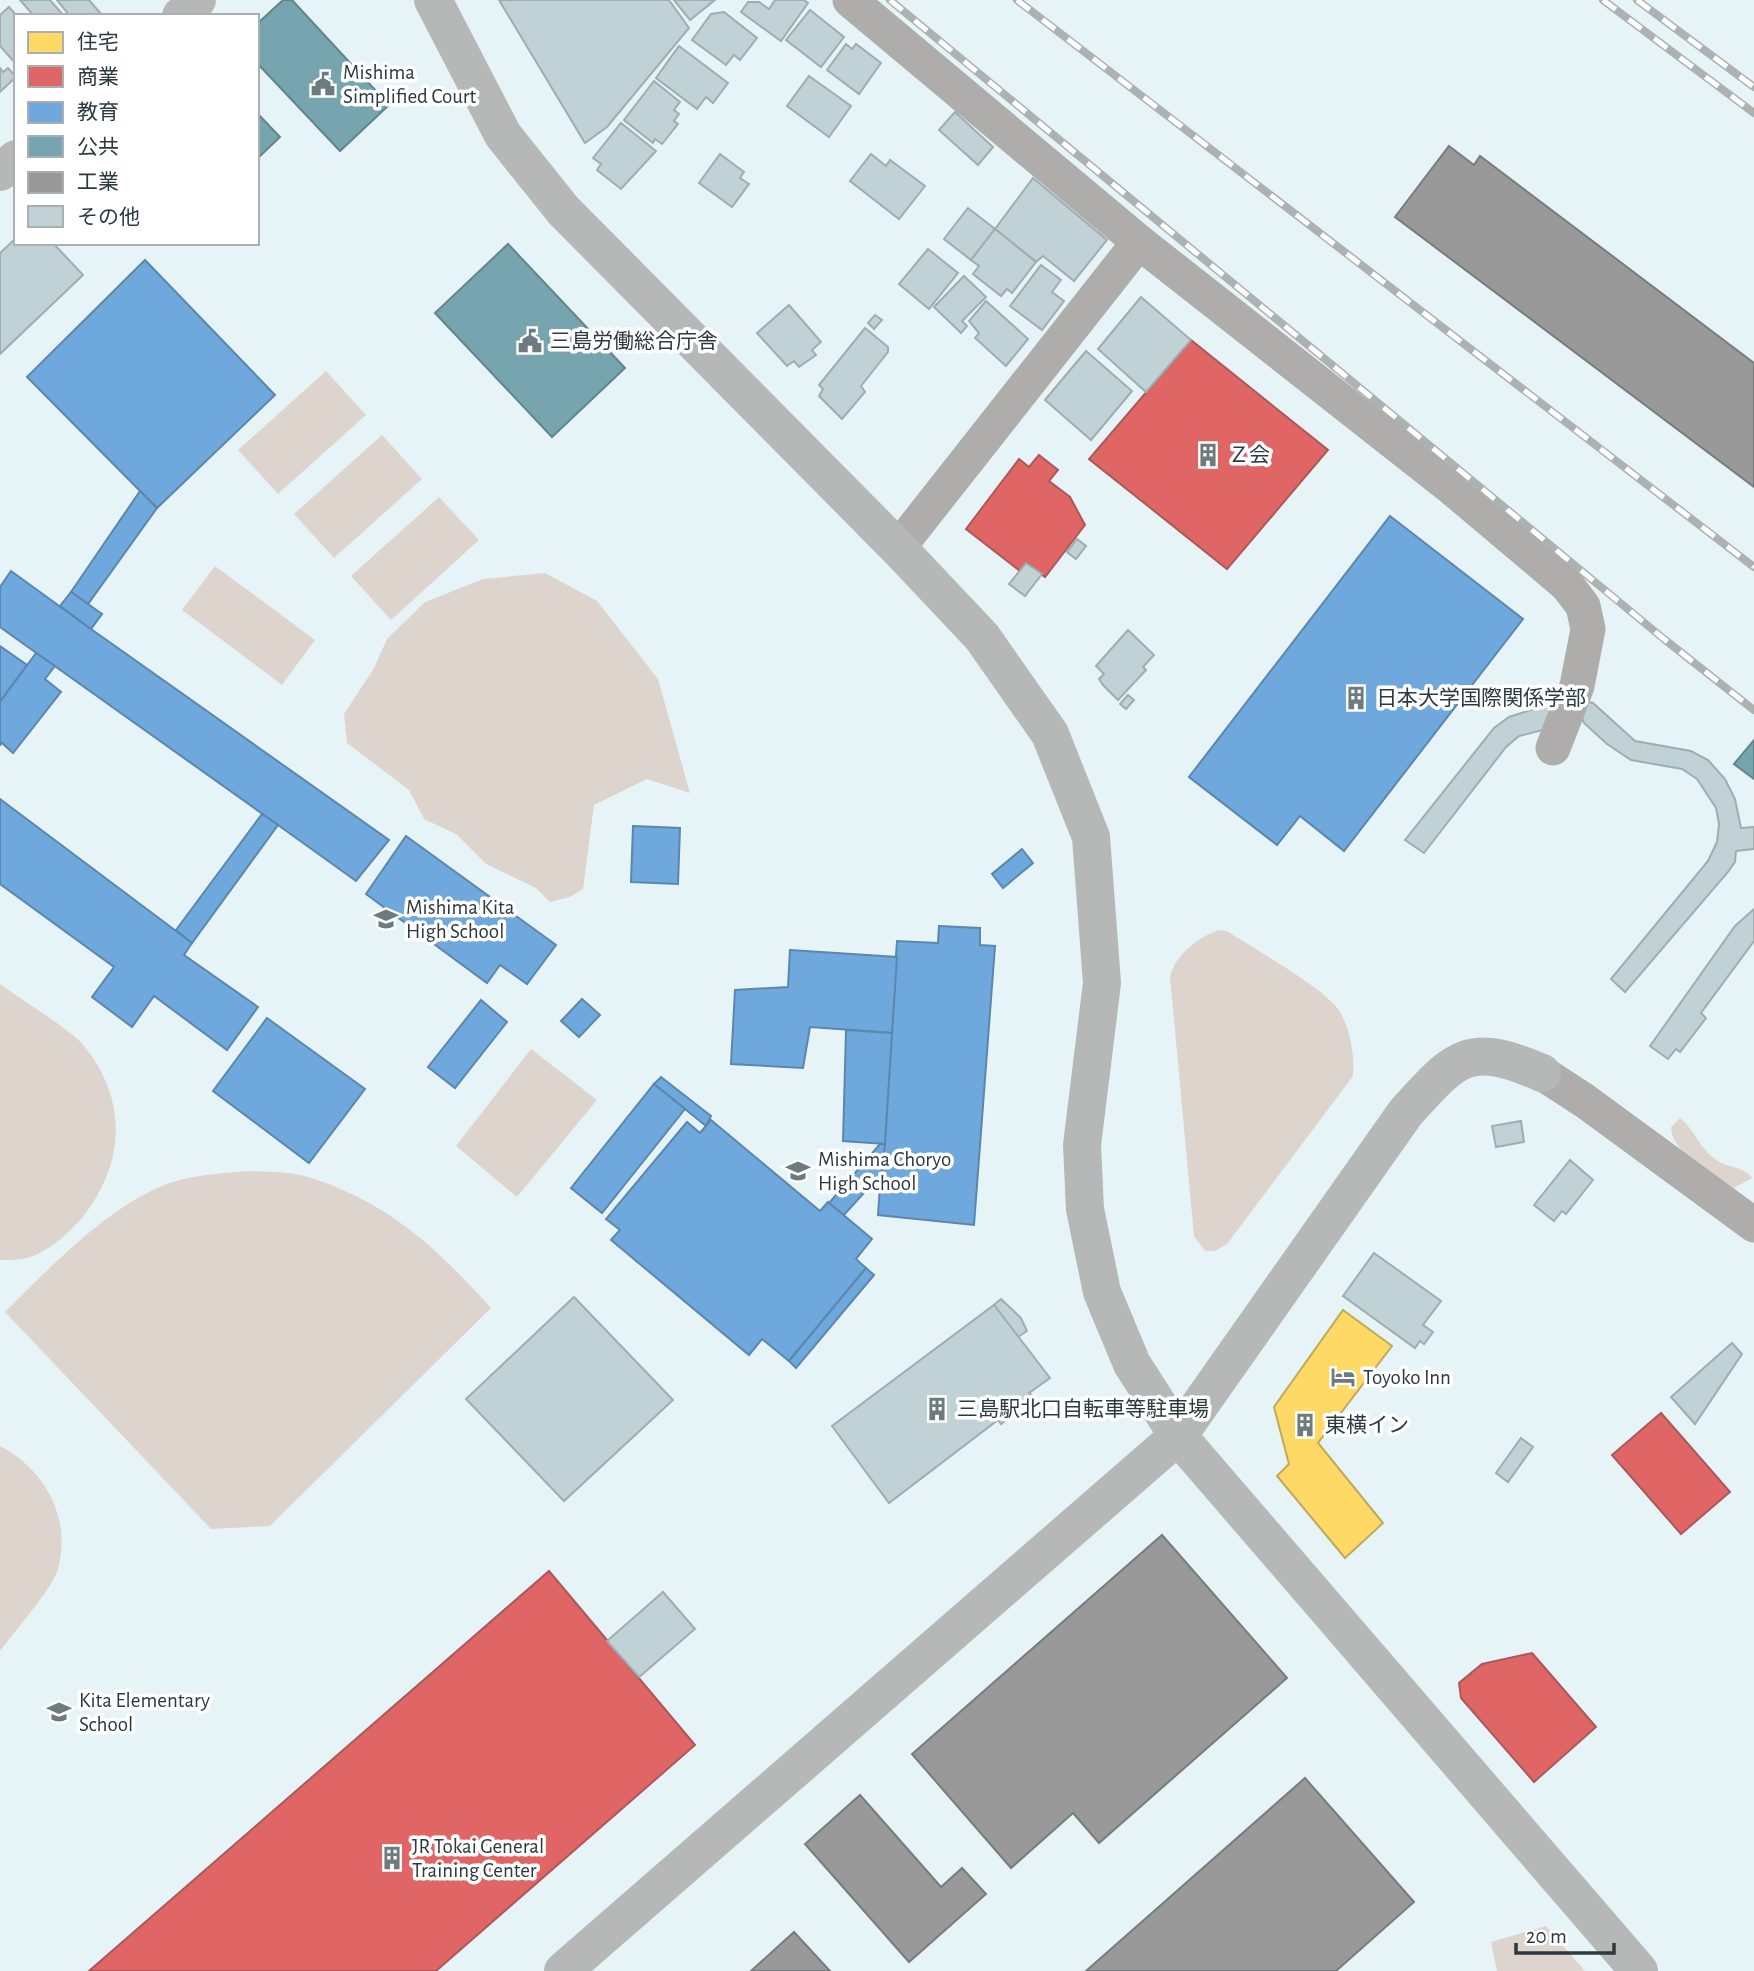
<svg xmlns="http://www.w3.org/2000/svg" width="1754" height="1971" font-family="'Alegreya Sans','Noto Sans JP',sans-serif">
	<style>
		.green { fill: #ddd5cd }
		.homes { fill: #ffd966; stroke: #bfa95a; stroke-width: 2 }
		.shops { fill: #e06666; stroke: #aa595a; stroke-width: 2 }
		.schools { fill: #6fa8dc; stroke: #5b87ad; stroke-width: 2 }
		.public { fill: #76a5af; stroke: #60858d; stroke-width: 2 }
		.industry { fill: #999; stroke: #787c7e; stroke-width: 2 }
		.building { fill: #c1d2d6; stroke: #a0acaf; stroke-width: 2 }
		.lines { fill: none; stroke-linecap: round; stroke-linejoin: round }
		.street { stroke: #aeadab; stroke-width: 35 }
		.secondary { stroke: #b5b8b6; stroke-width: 38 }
		.rail-casing { stroke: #acb1b1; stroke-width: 8 }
		.rail { stroke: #fff; stroke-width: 5; stroke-dasharray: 16; stroke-linecap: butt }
		.labels { text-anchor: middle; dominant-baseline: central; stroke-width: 7; stroke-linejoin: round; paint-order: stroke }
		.poi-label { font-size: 21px; fill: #2b3a3e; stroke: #fff; text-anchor: start }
	</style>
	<rect width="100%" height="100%" fill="#e7f4f7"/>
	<g class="green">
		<path d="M326,371L366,415L278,494L238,450Z"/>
		<path d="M382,435L422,479L334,558L294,514Z"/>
		<path d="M439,497L479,540L391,620L351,576Z"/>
		<path d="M215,566L315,640L282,685L182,610Z"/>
		<path d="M545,573L597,601L658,679L690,793L647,779L594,805L583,889L570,897L550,902L536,888L486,864L456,834L424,819L409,790L347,743L344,714L374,668L387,639L425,602L483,579Z"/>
		<path d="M1219,930L1227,931C1253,948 1322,987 1338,1009C1350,1026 1355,1056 1353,1076L1227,1244L1215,1251H1205L1194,1236L1170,977C1175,955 1198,937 1219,930Z"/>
		<path d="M0,984C20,999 72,1030 85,1047C129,1103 124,1165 82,1218C68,1234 48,1252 27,1258C19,1260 8,1260 0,1260Z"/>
		<path d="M531,1049L597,1100L517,1197L456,1146Z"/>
		<path d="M1680,1118C1695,1130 1700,1150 1718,1161C1729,1168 1745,1167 1752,1178L1734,1188C1714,1180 1671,1152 1671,1127Z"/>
		<path d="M248,1171C267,1172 290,1171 308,1177C388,1202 436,1247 491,1308L270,1526L211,1529L5,1312C50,1267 122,1192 184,1179C205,1174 227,1173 248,1171Z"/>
		<path d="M0,1446C46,1470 73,1520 57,1572C50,1591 14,1632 0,1651Z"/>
		<path d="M1546,1926L1585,1971H1497L1491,1942Z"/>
	</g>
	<path class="homes" d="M1343,1310L1392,1346L1318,1443L1383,1523L1345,1558L1277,1476L1289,1464L1274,1407Z"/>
	<g class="shops">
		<path d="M1191,340L1328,450L1227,569L1089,459Z"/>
		<path d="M1039,455L1058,470L1049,481L1070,497L1085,525L1045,577L1026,563L1020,571L966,529L1019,459L1029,467Z"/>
		<path d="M1661,1413L1730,1492L1681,1534L1612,1455Z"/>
		<path d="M549,1571L695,1745L436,1971H89Z"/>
		<path d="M1532,1653L1596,1727L1534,1782L1461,1698L1459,1683L1482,1664Z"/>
	</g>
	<g class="schools">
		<path d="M145,260L275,395L157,508L27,377Z"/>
		<path d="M140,491L157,508L88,604L71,592Z"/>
		<path d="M1390,516L1523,619L1344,851L1300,816L1277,845L1189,777Z"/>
		<path d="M11,571L91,629L389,840L356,881L278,825L0,627V587Z"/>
		<path d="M71,592L102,614L91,629L60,606Z"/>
		<path d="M0,646L27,665L0,702Z"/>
		<path d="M36,653L55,666L45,679L61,692L13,753L2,743L0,745V702Z"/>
		<path d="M0,799L192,943L184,955L258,1007L227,1050L154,996L132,1027L92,997L114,967L0,884Z"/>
		<path d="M262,814L278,825L192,943L176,930Z"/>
		<path d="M633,826L680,828L678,884L631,882Z"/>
		<path d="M406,836L556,945L527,984L500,965L487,983L366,894Z"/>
		<path d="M1022,849L1033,863L1003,888L992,874Z"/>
		<path d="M939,926L980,928V945L995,946L974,1225L878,1215L897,941L938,943Z"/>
		<path d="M790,950L897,957L892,1033L810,1027L803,1068L731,1064L735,990L788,987Z"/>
		<path d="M582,999L600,1015L579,1037L561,1021Z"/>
		<path d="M481,1000L507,1022L455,1088L428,1067Z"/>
		<path d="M267,1018L365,1089L309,1163L213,1091Z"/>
		<path d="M846,1030L892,1033L885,1144L843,1141Z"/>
		<path d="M661,1077L711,1116L706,1126L654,1084Z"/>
		<path d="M654,1084L685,1109L602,1213L571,1188Z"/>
		<path d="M711,1120L820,1211L828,1202L872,1239L856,1259L866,1268L789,1361L762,1339L749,1355L611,1240L620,1230L606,1219L687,1122L700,1133Z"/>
		<path d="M880,1144H885L882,1173L844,1215L829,1203Z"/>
		<path d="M866,1268L874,1275L796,1368L789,1361Z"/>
	</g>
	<g class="public">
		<path d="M283,0H292L389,105L340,151L257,63V24Z"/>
		<path d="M257,113L280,137L257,159Z"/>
		<path d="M508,244L625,368L552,437L435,313Z"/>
		<path d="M1754,740V779L1734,764Z"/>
	</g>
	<g class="industry">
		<path d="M1449,146L1474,165L1480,156L1754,363V487L1395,217Z"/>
		<path d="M1162,1535L1287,1678L1099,1843L1073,1813L1011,1868L912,1754Z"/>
		<path d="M1305,1778L1414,1902L1336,1971H1086Z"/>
		<path d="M860,1795L941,1887L962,1868L986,1894L909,1962L805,1844Z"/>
		<path d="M794,1932L830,1971H751Z"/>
	</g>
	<g class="building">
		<path d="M20,0H50L64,16H34Z"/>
		<path d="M57,0H89L103,16H70Z"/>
		<path d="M499,0H669L689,28L607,127L585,143Z"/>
		<path d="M674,0H715L690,20Z"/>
		<path d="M775,0H804L808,3L781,41L741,12L748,2H759L769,9Z"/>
		<path d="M9,7L17,16L16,64L0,46V15Z"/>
		<path d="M810,10L844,37L821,67L786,40Z"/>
		<path d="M724,12L757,38L740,60L734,55L726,65L692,40L711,14Z"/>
		<path d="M846,44L852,49L856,44L881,63L859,94L827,70Z"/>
		<path d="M679,46L728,83L713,103L706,97L697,109L656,78Z"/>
		<path d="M0,68L3,72L8,68L16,77L0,92Z"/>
		<path d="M809,76L851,106L829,137L787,106Z"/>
		<path d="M654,81L680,102L674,110L679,114L674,121L678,124L662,144L655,139L653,143L624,120Z"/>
		<path d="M955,112L993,147L978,165L939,130Z"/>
		<path d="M621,123L656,151L621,189L597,170L601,164L593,158Z"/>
		<path d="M720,154L744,172L740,178L749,184L732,207L699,183Z"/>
		<path d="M871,154L886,166L890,160L925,186L899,219L850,181Z"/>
		<path d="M1033,178L1107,240L1074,281L1043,256L1036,262L995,229Z"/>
		<path d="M968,208L995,229L971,260L944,239Z"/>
		<path d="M995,229L1036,262L1012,293L1007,289L1001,296L973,274L979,266L971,260Z"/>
		<path d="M16,238V243H53L83,275L0,354V253Z"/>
		<path d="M928,249L958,273L929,309L899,284Z"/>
		<path d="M1041,265L1061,280L1052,292L1064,301L1042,330L1010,306Z"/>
		<path d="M964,276L986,297L962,321L967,326L961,333L934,307Z"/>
		<path d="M1141,297L1191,340L1146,392L1098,349Z"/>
		<path d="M986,301L1028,339L1006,366L975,338L979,333L969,321Z"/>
		<path d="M789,305L821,342L812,350L816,355L799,367L794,361L787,366L757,333Z"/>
		<path d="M875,315L882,320L874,329L868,323Z"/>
		<path d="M865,328L888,347V352L861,386L865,392L842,419L819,396L823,389L819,385Z"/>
		<path d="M1086,351L1132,391L1091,440L1045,400Z"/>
		<path d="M1077,539L1086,546L1076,559L1067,552Z"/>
		<path d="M1026,563L1042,574L1025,596L1009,584Z"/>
		<path d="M1128,630L1154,655L1143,667L1146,670L1118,700L1103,685L1099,679L1104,674L1096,666Z"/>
		<path d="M1544,690L1567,697L1547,729L1519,736L1506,747L1424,853L1405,840L1494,728L1509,717L1537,708L1543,701Z"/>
		<path d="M1128,695L1134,700L1126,709L1120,704Z"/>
		<path d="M1580,700L1593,703L1635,741L1691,751L1708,760L1725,779L1735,799L1741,828L1754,827V849L1736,851L1735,862L1728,872L1625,992L1611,979L1708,861L1717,842L1719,824L1716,808L1697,779L1682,769L1631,760L1607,744L1584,723L1579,711Z"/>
		<path d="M1754,909V941L1701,1013L1706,1018L1680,1052L1676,1049L1668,1059L1650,1046L1735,926Z"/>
		<path d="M1521,1121L1524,1142L1496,1147L1492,1126Z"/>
		<path d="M1570,1160L1593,1180L1566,1214L1562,1211L1554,1221L1534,1205Z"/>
		<path d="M1374,1253L1441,1301L1423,1325L1433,1332L1424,1344L1420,1341L1415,1348L1343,1296Z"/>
		<path d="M574,1297L673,1400L564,1501L466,1399Z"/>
		<path d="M1001,1299L1021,1318L1027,1331L1018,1337L994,1305Z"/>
		<path d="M994,1305L1050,1378L1029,1393L1034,1398L1001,1424L998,1420L889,1503L832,1426Z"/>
		<path d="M1732,1343L1742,1354L1695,1424L1671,1397Z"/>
		<path d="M1521,1438L1533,1447L1508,1482L1496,1473Z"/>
		<path d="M663,1592L695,1629L639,1677L607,1641Z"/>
	</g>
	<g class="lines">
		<g class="street">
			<path d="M850,0L1139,242L1452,488L1567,585L1583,606L1588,629L1577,686L1553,748"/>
			<path d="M898,548L1139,242"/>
			<path d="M1542,1073L1585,1101L1754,1225"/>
		</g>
		<g class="secondary">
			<path d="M433,0L503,135L563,210L898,548L982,637L1050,734L1091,837L1102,983L1082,1145L1085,1209L1102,1292L1132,1364L1178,1436L1639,1971"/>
			<path d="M181,16L197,0"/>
			<path d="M0,172L16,159"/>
			<path d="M563,1971L1178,1436L1406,1112C1457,1056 1468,1041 1542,1073"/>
		</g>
		<g class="rail-casing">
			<g id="rail">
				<path d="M890,0L1664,639L1754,710"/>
				<path d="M1017,0L1754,567"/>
				<path d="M1603,0L1754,113"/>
				<path d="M1637,0L1754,87"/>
			</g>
		</g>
		<use href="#rail" class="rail"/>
	</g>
	<defs>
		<g id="civic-bare" transform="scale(1.89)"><path d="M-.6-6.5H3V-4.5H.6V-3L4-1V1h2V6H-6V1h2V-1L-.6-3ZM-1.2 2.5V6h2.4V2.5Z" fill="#6d7b7f" stroke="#fff" stroke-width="2.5" paint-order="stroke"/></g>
		<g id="building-bare" transform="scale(1.89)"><path d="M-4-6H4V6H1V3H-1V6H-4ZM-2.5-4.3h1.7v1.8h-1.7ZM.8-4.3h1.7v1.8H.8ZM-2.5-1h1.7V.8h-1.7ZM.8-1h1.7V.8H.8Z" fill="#6d7b7f" stroke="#fff" stroke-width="2.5" paint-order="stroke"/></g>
		<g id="school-bare" transform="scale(1.89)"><path d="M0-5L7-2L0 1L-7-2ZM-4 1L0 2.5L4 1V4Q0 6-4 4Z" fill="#6d7b7f" stroke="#fff" stroke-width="2.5" paint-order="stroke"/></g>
		<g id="hotel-bare" transform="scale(1.89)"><path d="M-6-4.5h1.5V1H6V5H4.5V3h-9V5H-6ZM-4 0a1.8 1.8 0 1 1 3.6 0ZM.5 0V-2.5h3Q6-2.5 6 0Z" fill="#6d7b7f" stroke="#fff" stroke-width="2.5" paint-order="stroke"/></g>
	</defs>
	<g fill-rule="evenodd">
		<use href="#civic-bare" x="323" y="84"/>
		<use href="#civic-bare" x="530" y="341"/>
		<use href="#building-bare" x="1208" y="455"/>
		<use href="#building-bare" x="1356" y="698"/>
		<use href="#school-bare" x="386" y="919"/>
		<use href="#school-bare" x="798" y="1171"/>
		<use href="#hotel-bare" x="1343" y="1377"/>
		<use href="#building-bare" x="937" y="1409"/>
		<use href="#building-bare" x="1305" y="1425"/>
		<use href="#school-bare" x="59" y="1712"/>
		<use href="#building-bare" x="392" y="1858"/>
	</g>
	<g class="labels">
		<g class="poi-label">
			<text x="343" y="72">Mishima<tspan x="343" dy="24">Simplified Court</tspan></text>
			<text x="550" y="341">三島労働総合庁舎</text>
			<text x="1228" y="455">Ｚ会</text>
			<text x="1376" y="698">日本大学国際関係学部</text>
			<text x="406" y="907">Mishima Kita<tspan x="406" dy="24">High School</tspan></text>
			<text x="818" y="1159">Mishima Choryo<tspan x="818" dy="24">High School</tspan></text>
			<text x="1363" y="1377">Toyoko Inn</text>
			<text x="957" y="1409">三島駅北口自転車等駐車場</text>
			<text x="1325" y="1425">東横イン</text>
			<text x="79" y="1700">Kita Elementary<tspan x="79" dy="24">School</tspan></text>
			<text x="412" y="1846">JR Tokai General<tspan x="412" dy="24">Training Center</tspan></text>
		</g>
	</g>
	<rect x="14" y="14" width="245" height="231" fill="#ffffff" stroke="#aab0b2" stroke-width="2"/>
	<rect x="28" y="32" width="35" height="21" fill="#ffd966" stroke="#aab0b2" stroke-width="2"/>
	<text x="77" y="49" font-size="21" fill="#2b3a3e">住宅</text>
	<rect x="28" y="66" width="35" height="21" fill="#e06666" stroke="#aab0b2" stroke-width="2"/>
	<text x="77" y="84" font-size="21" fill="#2b3a3e">商業</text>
	<rect x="28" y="102" width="35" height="21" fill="#6fa8dc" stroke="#aab0b2" stroke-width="2"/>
	<text x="77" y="119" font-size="21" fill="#2b3a3e">教育</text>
	<rect x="28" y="136" width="35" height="21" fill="#76a5af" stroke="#aab0b2" stroke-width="2"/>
	<text x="77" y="154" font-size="21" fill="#2b3a3e">公共</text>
	<rect x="28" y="172" width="35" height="21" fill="#999999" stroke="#aab0b2" stroke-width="2"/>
	<text x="77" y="189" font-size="21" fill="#2b3a3e">工業</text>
	<rect x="28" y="206" width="35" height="21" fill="#c1d2d6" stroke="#aab0b2" stroke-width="2"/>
	<text x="77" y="224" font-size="21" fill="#2b3a3e">その他</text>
	<path d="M1516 1943v10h98v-10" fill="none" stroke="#2b3a3e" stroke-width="3.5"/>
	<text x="1526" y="1943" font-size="21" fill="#2b3a3e" stroke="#ffffff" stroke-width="5" paint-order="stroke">20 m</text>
</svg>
